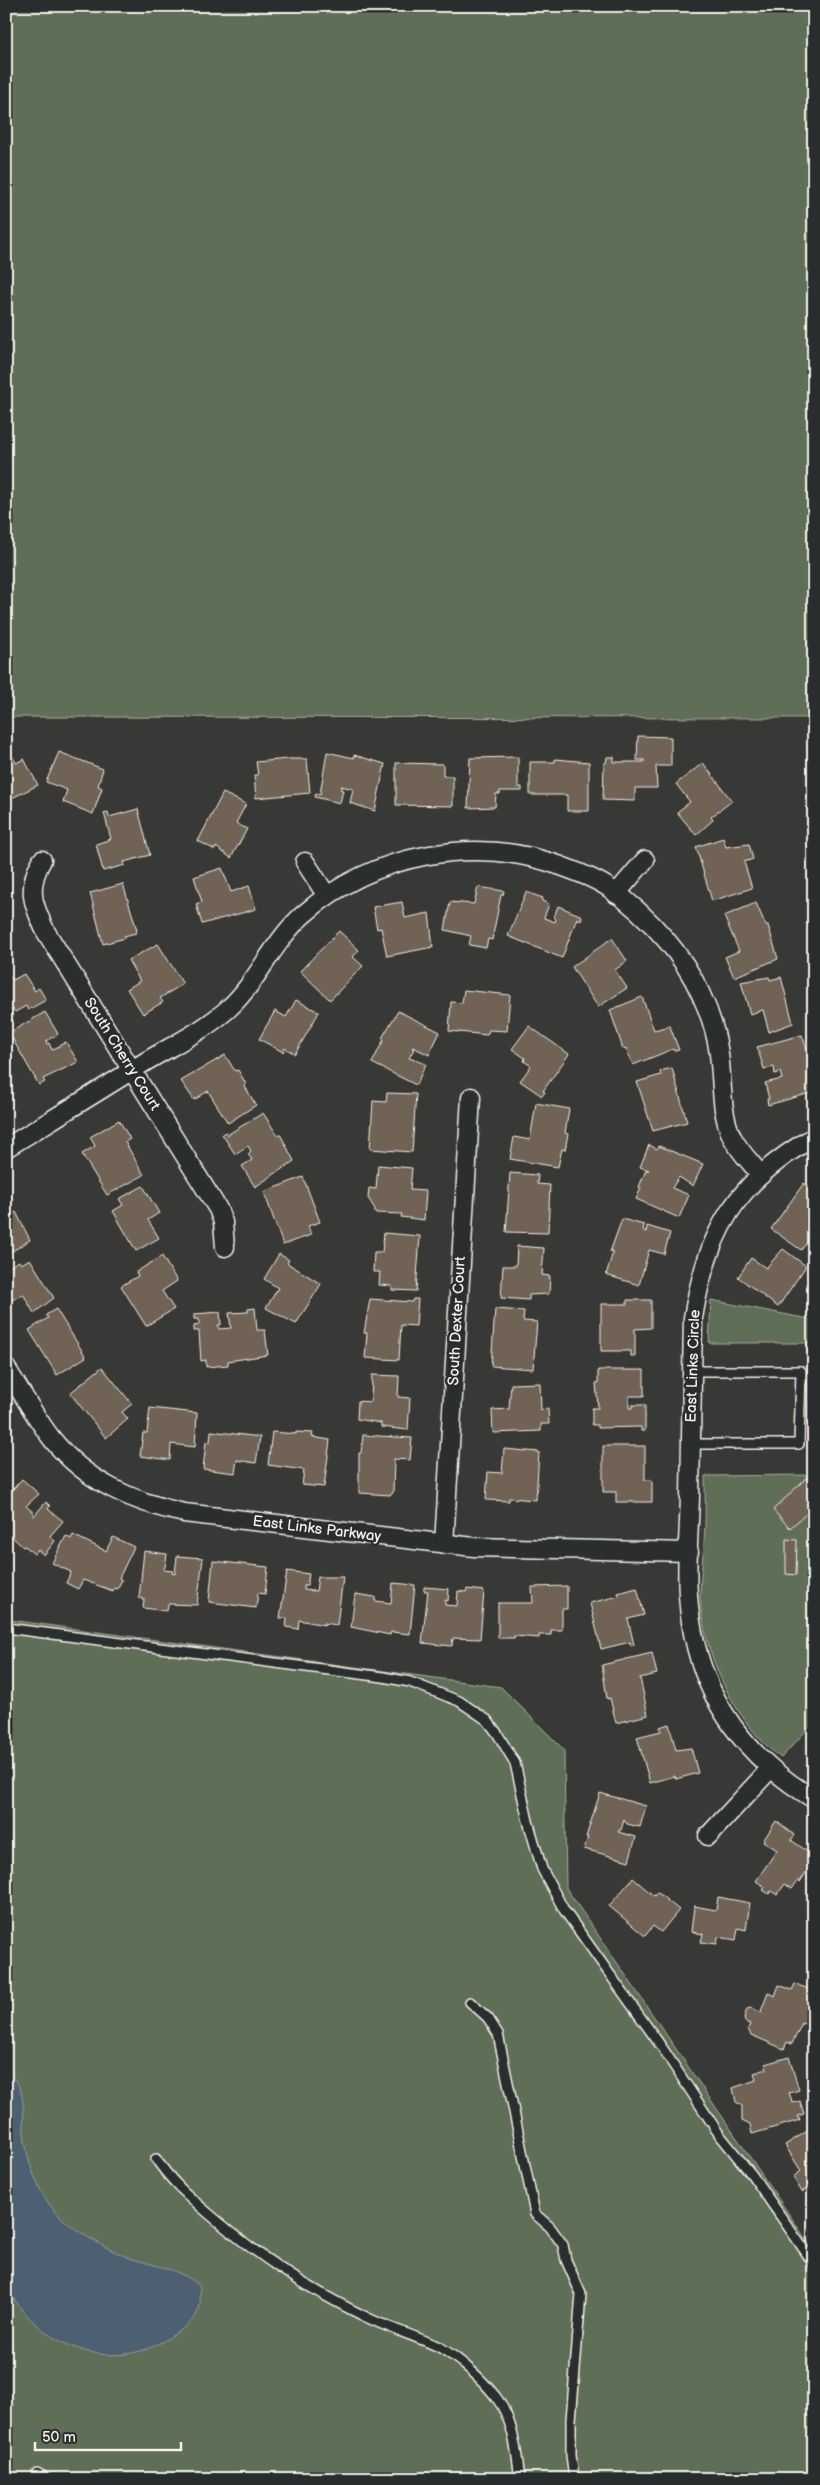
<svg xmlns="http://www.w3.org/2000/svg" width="820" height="2485" font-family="'Balsamiq Sans',sans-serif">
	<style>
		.green { fill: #5e6e57; stroke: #a9b0a0 }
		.water { fill: #4e6171; stroke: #909ba1 }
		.building { fill: #706456; stroke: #f4f1e8 }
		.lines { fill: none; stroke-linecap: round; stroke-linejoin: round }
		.service-casing { stroke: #f4f1e8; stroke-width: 12 }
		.minor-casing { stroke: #f4f1e8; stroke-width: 21 }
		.service { stroke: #2a2d2e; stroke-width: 9 }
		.minor { stroke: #2a2d2e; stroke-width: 18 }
		.labels { text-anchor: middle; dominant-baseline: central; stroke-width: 5; stroke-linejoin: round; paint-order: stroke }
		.street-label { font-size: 15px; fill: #f4f1e8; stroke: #2a2d2e }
	</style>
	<rect width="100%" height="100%" fill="#383836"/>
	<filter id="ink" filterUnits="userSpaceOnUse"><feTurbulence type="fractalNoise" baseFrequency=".02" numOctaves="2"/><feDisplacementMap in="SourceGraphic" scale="10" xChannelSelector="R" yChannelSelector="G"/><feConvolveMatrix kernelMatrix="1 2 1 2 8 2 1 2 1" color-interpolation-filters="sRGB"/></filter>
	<g filter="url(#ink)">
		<g class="green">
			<path d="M6,6H814V718L6,717Z"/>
			<path d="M711,1300L814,1320V1722L781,1758C735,1724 702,1652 700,1595C700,1577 703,1559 704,1542C706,1520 705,1498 705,1476L810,1475L807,1343H709Z"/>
			<path d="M6,1614L10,1620L501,1687L564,1750L566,1888L814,2251V2479H6Z"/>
		</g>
		<path class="water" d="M6,2071C28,2087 22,2110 24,2134C27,2161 37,2191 55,2211C72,2230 109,2251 133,2259C156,2266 182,2270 200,2286C200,2293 201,2302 199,2309C196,2321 180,2331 170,2337C111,2377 37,2345 6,2286Z"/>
		<g class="building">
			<path d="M638,736L671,737V766H656L657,788H635V801L603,800L604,763H606L607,757H614V762H644V760H637Z"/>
			<path d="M10,752L16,763L24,759L38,785L6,801V753Z"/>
			<path d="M59,752L103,769L98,786L102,788L93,814L63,802L67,790L46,782Z"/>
			<path d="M327,752L354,758V755L385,764L375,811L350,803L353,789L341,786V790H343L340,803L315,797L316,793L320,794Z"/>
			<path d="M518,757V787H522V791H500V794H496L495,807L468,808L470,758Z"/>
			<path d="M288,759H307L310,793L256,798L254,775H258L256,762Z"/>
			<path d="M555,759L589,762V811H567V795H530V762H555Z"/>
			<path d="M396,763L443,764V776H453V806L396,805Z"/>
			<path d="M703,763L732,801L711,817L713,820L696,835L677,812L690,802L676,784Z"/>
			<path d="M223,793L246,804L236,823L247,829L231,858L216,847L215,850L198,841Z"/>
			<path d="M138,809L150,855L124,862L125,865L103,871L96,844L111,839L104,813L108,812L109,817Z"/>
			<path d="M723,838L726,847L749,844L753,859L744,862L752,888L712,901L696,847Z"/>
			<path d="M222,868L231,892L249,886L256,909L202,924L196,904L202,902L194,877Z"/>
			<path d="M123,884L137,930L136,933L124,936L125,938L103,944L90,893Z"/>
			<path d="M478,887L504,891L503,895H501L492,940L488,939L486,948L469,945L471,936L445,930L450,902L474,904Z"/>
			<path d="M526,892L543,898L542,901L549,904L544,918L555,922L556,919L554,917L558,906L582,916L581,920L577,918L562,958L508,936Z"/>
			<path d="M402,902L405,918L429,913L433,947L387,956L381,928L377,929L373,907Z"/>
			<path d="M756,903L766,926L768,925L778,959L734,977L725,957L739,951L724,916Z"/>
			<path d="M339,931L359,950L353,957L363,966L330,1000L300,971Z"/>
			<path d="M612,938L627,961L615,970L627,988L598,1007L572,967Z"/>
			<path d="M158,944L183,984L160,998L163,1002L143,1014L127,989L140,981L128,960Z"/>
			<path d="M6,969L13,980L24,974L35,991L39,988L46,1000L28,1010L26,1006L15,1012L13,1009L6,1013Z"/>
			<path d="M769,977L770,980L781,977L793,1023L769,1032L763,1010L750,1014L741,982Z"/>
			<path d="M464,990L510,995L507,1031L489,1030L487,1035L449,1031L451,1002L462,1003Z"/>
			<path d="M642,997L654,1030L666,1027L669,1024L679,1050L674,1051L673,1049L633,1065L626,1048L623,1049L610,1010Z"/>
			<path d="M296,1000L319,1012L295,1054L285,1048L283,1052L259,1039L275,1011L286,1017Z"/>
			<path d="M398,1011L440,1032L429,1055L413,1047L412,1048L414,1049L409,1058L426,1064L416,1085L372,1063L384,1039L382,1038Z"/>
			<path d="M45,1012L58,1034L46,1041L47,1044L49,1043L52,1050L66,1042L78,1062L43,1079L45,1082L39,1085L9,1033Z"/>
			<path d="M529,1026L569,1054L543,1091L545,1092L542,1096L520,1081L531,1066L524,1061L525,1058L512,1049Z"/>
			<path d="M802,1035L812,1064L810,1065L814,1078V1092L768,1105L767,1099H769L765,1083L782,1079L780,1072L775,1074L774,1067L764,1069L757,1047Z"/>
			<path d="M225,1055L235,1071L238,1070L246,1084L244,1085L256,1105L228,1123L208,1091L194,1100L181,1081Z"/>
			<path d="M672,1068L687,1122L653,1131L637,1082L661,1075L660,1071Z"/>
			<path d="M387,1093L416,1094L412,1152L370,1149L373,1101L386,1102Z"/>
			<path d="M536,1103L569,1109L565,1133L568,1134L565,1150L562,1149L558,1167L510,1159L514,1137L530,1140Z"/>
			<path d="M263,1113L278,1136L280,1134L294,1161L255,1187L242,1166L252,1160L248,1154L251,1151L248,1146L235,1154L222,1134L226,1132L227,1135Z"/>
			<path d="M119,1120L130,1139L125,1142L144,1175L107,1195L82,1154L95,1146L90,1137Z"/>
			<path d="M649,1145L657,1149L659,1146L703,1164L693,1186L679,1177L672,1188L689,1195L679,1218L636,1199L641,1188L639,1187L646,1170H649L640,1167Z"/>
			<path d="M378,1165L412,1168L410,1190L426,1191L424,1220L401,1217L402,1214L375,1213V1209L368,1198L369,1188L376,1189Z"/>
			<path d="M510,1173L538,1175L537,1184L550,1185L548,1233L506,1232Z"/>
			<path d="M303,1177L320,1222L308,1226L311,1235L283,1245L264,1192Z"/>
			<path d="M804,1183L812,1189L810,1192L814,1194V1234L801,1250L771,1229Z"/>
			<path d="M143,1186L159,1213L148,1220L159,1238L136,1251L113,1211L123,1205L119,1199Z"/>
			<path d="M6,1202L14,1213L16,1212L30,1240L6,1255Z"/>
			<path d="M622,1219L644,1225L643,1231L646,1232L647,1226L670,1233L664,1254L649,1250L639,1285L606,1275L613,1252H610Z"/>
			<path d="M384,1233L420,1236L416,1291L392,1290V1286L379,1285L380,1272H373L374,1252H382Z"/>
			<path d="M517,1246L544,1248L542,1275L550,1276L549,1294L529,1295V1300L501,1298L503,1266H516Z"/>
			<path d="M783,1249L806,1266L778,1307L738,1277L751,1258L766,1268Z"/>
			<path d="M279,1254L289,1260L287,1263L321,1284L296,1324L266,1308L278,1288L264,1279Z"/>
			<path d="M162,1256L177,1281L162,1291L174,1309L146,1326L121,1286L138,1276L136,1272Z"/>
			<path d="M30,1259L54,1298L34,1313L23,1294L12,1300L6,1291V1269L19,1261L21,1264Z"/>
			<path d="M370,1299L412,1302L413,1299H418L416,1326L401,1325L399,1360L365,1358L367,1333H364Z"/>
			<path d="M627,1300H651V1328L635,1329V1356H631V1351H601V1304H627Z"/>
			<path d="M255,1308L257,1330H265L268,1355L228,1361V1365L206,1367V1360L201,1361L199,1331H194V1326L199,1325V1319H194V1314L220,1312L221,1325H218L219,1329L231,1328L229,1313L248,1312V1309Z"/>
			<path d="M56,1309L86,1357L57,1375L29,1330L48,1318L46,1315Z"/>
			<path d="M495,1309L524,1311L523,1321L537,1322L533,1369L491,1366Z"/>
			<path d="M102,1367L132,1404L122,1412L128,1419L106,1438L70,1393Z"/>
			<path d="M598,1370H644V1396H629V1408H632V1405H645V1431H641V1427L598,1428V1425H592V1408H598L596,1383H598Z"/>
			<path d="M372,1375L399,1376L398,1397L410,1398L408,1430L381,1427V1423L357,1419L358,1401L371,1402Z"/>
			<path d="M540,1383L541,1410L548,1409L549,1424H541V1431L493,1433L492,1410L509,1409L511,1384Z"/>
			<path d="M150,1408L197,1413L195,1447L171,1444L170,1460L140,1456L143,1433H147Z"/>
			<path d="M211,1431L260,1437L256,1463L237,1460L235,1473L203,1469L206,1442H210Z"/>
			<path d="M272,1432L296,1434V1432L313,1433L312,1437L330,1440L324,1487L302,1485L304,1470L268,1465Z"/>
			<path d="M363,1435L412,1438L410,1460L394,1459L393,1493L390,1495L359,1493V1453H361Z"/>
			<path d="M603,1446H645V1480H652V1502H616V1492H603Z"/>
			<path d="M504,1449L539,1452L536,1500L509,1498V1501L486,1500L488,1472L502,1473Z"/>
			<path d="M806,1478H814V1507L790,1528L773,1510Z"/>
			<path d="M22,1479L39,1494L26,1506L34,1513L32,1515L34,1516L46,1502L50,1506L48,1509L63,1521L50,1536L55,1541L44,1555L38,1550L34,1554L25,1546L23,1547L6,1531V1497Z"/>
			<path d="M73,1535L106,1551L113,1537L134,1547L119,1578L122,1580L117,1589L114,1588L113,1591L83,1580L78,1589L66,1583L71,1572L52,1563L66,1536L71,1539Z"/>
			<path d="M786,1539L797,1540L796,1575L786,1574Z"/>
			<path d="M144,1551L167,1554L165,1567L163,1570L173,1571L172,1573L175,1574L177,1556L203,1558L197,1605L168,1604L167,1611L143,1608L144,1599L139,1598Z"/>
			<path d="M213,1561L268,1567L265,1594L258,1593L256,1608L209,1602Z"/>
			<path d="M287,1571L309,1574L307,1586H304V1590L316,1591L318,1577H343L337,1625L324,1623V1625L299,1620L298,1629L286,1627L287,1618H280Z"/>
			<path d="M393,1583L415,1585L410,1634L391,1632L390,1635L351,1627L355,1594L375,1597V1601L391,1603Z"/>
			<path d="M567,1586V1609H562V1630H551V1635H539V1638L514,1636V1638H498V1603H533L532,1587Z"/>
			<path d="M424,1587L449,1589L448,1601L445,1600V1605L457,1606L458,1591L466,1592L467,1589L484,1591L480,1639L453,1638L452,1646L422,1643L428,1591H424Z"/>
			<path d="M637,1588L644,1615L628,1619L634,1645L631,1646L630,1642L601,1649L590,1603L619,1596L618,1593Z"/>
			<path d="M652,1653L657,1674L640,1678L648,1715L616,1723L610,1698L607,1699L602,1665Z"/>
			<path d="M669,1724L676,1750L691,1748L698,1773L676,1779L675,1776L650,1783L637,1737L661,1731L660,1727Z"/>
			<path d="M600,1793L646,1806L640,1827L627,1824L624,1820L621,1830H619L618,1832L636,1837L629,1861L584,1849L588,1837H586Z"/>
			<path d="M776,1821L795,1835L791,1840L814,1856L807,1866L809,1868L800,1882L798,1880L792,1889L785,1884L777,1895L771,1891L769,1894L763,1890L765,1887L756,1881L777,1850L763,1841Z"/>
			<path d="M633,1878L654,1896L657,1892L679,1910L661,1932L653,1926L645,1936L609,1906Z"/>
			<path d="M718,1897L750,1903L746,1930L738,1928L736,1940L718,1937L717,1944L701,1942L703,1934L691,1932L694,1906L716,1910Z"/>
			<path d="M795,1984L814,1991V2013L809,2025L802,2023L792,2044L787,2042L784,2049L751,2035L748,2029L750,2024L745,2022L744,2018L747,2009L751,2008L763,2013L761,2011L768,1993L775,1996L779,1985L792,1990Z"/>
			<path d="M789,2057L799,2090L789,2093L793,2103L800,2101L804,2114L798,2116L800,2120L752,2134L750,2125L742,2121V2106L736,2102L733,2088L756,2080L754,2073L767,2069L765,2064Z"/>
			<path d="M814,2127V2187L811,2185L802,2192L793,2177L801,2171L785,2145Z"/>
		</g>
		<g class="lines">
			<g class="service-casing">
				<g id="service">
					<path d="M691,1444H799L801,1371H692"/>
					<path d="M6,1628L383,1677L410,1682L459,1701L487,1720L497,1733L515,1763L528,1821L542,1869L564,1910L661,2046L719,2134L752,2175L814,2264"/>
					<path d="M470,2002L488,2018L498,2034L535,2214L550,2227L563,2245L566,2260L581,2294L571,2420V2455L574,2479"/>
					<path d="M156,2159C171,2181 188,2196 208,2213C258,2256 303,2286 362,2315C387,2328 414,2335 439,2347C459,2358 481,2378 496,2397C514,2421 516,2450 520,2479"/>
					<path d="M37,2473L48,2479"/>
				</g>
			</g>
			<g class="minor-casing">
				<g id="minor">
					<path d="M42,860C26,888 33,905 46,932L218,1209L223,1222L225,1247"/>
					<path d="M305,862L327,896"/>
					<path d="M616,894L645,860"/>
					<path d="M814,1137C736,1181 707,1232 693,1318C692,1378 691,1437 690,1497C689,1529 686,1563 688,1595C694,1685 737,1753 814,1799"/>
					<path d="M6,1148C53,1119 99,1091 145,1062C173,1045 205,1030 229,1008C259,980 273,941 304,914C374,853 475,835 561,866C577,872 595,878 609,888C630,902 650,921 667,941C693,971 714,1015 719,1054C723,1082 720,1112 732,1137C739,1151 751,1163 761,1175"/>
					<path d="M6,1368C21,1391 35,1417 52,1439C86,1482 133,1502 184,1513L474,1547L689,1552"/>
					<path d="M444,1544L471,1097"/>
					<path d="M708,1836L770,1769"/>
				</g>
			</g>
			<use href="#service" class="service"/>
			<use href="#minor" class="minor"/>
		</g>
	</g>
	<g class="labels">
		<g class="street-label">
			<text transform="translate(122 1054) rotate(58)">South Cherry Court</text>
			<text transform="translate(457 1321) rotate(-87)">South Dexter Court</text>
			<text transform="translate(693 1366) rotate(-88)">East Links Circle</text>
			<text transform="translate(317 1529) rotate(7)">East Links Parkway</text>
		</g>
	</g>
	<rect width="820" height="2485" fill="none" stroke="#2a2d2e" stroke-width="25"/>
	<rect x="12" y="12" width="795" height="2460" fill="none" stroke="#f4f1e8" stroke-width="2" filter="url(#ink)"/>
	<path d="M35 2442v8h146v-8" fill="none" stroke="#f4f1e8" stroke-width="2.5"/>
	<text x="42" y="2442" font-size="15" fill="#f4f1e8" stroke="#2a2d2e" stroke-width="4" paint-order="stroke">50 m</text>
</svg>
